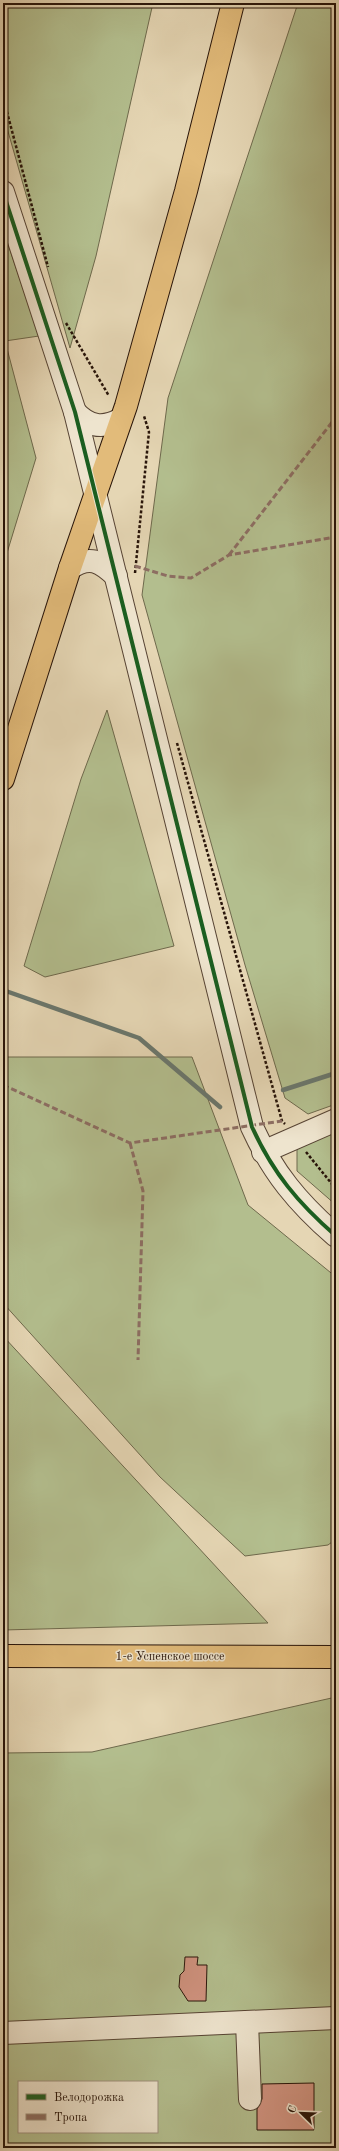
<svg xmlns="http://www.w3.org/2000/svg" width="339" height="2151" font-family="'Old Standard TT',serif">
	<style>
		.green { fill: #b3be8e; stroke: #6e694c; fill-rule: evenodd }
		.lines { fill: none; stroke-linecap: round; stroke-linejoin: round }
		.stream { stroke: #6a776d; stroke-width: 4.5 }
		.building { fill: #d19380; stroke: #281409 }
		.minor-casing { stroke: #574434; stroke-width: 24 }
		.major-casing { stroke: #281409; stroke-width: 24 }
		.path { stroke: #281409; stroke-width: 2.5; stroke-dasharray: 3 2; stroke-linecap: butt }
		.minor { stroke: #eee4ce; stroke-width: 22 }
		.major { stroke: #e2bb7a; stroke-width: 22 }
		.quiet { stroke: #8d6e63; stroke-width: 3; stroke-dasharray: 6 3; stroke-linecap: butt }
		.cycleway-casing { stroke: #eee4ce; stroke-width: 6 }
		.cycleway { stroke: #1b5e20; stroke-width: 4 }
		.labels { text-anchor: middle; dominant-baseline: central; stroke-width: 3; stroke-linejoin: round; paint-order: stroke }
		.street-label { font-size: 12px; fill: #281409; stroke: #eee4ce }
	</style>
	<rect width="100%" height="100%" fill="#e5d6b4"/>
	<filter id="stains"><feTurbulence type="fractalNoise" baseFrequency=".005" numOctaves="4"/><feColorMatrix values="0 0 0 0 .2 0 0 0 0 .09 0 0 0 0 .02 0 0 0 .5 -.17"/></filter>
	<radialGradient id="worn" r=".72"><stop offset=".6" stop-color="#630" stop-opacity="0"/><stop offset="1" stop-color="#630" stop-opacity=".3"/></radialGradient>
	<g class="green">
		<path d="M3,3H153L96,256L70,348L3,114Z"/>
		<path d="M298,3H336V1104L308,1114L285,1098L245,965L142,595L168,398Z"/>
		<path d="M3,229L39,336L5,341L36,458L3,566Z"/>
		<path d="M107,710L174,946L45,977L24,966L81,779Z"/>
		<path d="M3,1057H192L248,1205L336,1277V1539L328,1545L245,1556L160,1477L3,1303Z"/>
		<path d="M336,1128V1205L297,1171V1146Z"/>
		<path d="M3,1336L268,1623L3,1630Z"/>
		<path d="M336,1697V2148H3V1753L92,1752ZM19,2082H157V2132H19Z"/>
	</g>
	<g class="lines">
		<g class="stream">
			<path d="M3,990L139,1038L220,1107"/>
			<path d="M283,1090L336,1073"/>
		</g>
	</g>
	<g class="building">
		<path d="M185,1957H198L197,1965H207L206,2001H188L179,1987L180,1975L184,1971Z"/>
		<path d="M314,2083V2130H257V2109L262,2099V2084Z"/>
	</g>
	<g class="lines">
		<g class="minor-casing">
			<g id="minor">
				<path d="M3,192L75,412L252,1127C273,1173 298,1203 336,1236"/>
				<path d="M75,412C89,427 103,429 121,419"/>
				<path d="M70,568C90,555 100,561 116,576"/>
				<path d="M263,1152L336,1120"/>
				<path d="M247,2022L250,2099"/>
				<path d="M3,2033L336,2018"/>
			</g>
		</g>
		<g class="major-casing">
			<g id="major">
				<path d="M3,779L70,568L126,406L186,191L233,3"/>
				<path d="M3,1656L336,1657"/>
			</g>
		</g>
		<g class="path">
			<path d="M3,97L48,267"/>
			<path d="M66,323L109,396"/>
			<path d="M135,573L149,432L144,416"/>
			<path d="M177,743L282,1121L285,1124"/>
			<path d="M306,1152L336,1189"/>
		</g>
		<use href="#minor" class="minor"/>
		<use href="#major" class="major"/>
		<g class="quiet">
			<path d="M229,555L336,417"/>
			<path d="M135,566L168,576L191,578L229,555L336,537"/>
			<path d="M3,1085L130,1143L282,1121"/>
			<path d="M130,1143L143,1191L138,1360"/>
		</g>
		<g class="cycleway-casing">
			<path id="cycleway" d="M3,192L75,412L252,1127C273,1173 298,1203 336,1236"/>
		</g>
		<use href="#cycleway" class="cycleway"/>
	</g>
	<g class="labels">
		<g class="street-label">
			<text x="170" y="1657">1-е Успенское шоссе</text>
		</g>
	</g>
	<rect width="339" height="2151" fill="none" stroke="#e5d6b4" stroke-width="16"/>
	<rect x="4" y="4" width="331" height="2143" fill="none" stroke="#281409" stroke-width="2"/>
	<rect x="8" y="8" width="323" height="2135" fill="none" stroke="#281409"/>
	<rect x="18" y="2081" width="140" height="52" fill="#eee4ce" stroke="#9f917f"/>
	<rect x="26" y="2094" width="20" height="6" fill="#1b5e20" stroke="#9f917f"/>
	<text x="54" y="2101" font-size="12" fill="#281409">Велодорожка</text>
	<rect x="26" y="2114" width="20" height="6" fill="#8d6e63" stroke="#9f917f"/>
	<text x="54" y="2121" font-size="12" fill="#281409">Тропа</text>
	<g transform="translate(301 2113) rotate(293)" stroke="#eee4ce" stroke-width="3" paint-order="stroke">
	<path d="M0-3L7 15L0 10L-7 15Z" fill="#281409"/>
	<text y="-6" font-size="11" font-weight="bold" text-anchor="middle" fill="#281409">С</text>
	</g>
	<rect width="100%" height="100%" filter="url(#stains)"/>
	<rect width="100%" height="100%" fill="url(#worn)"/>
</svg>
